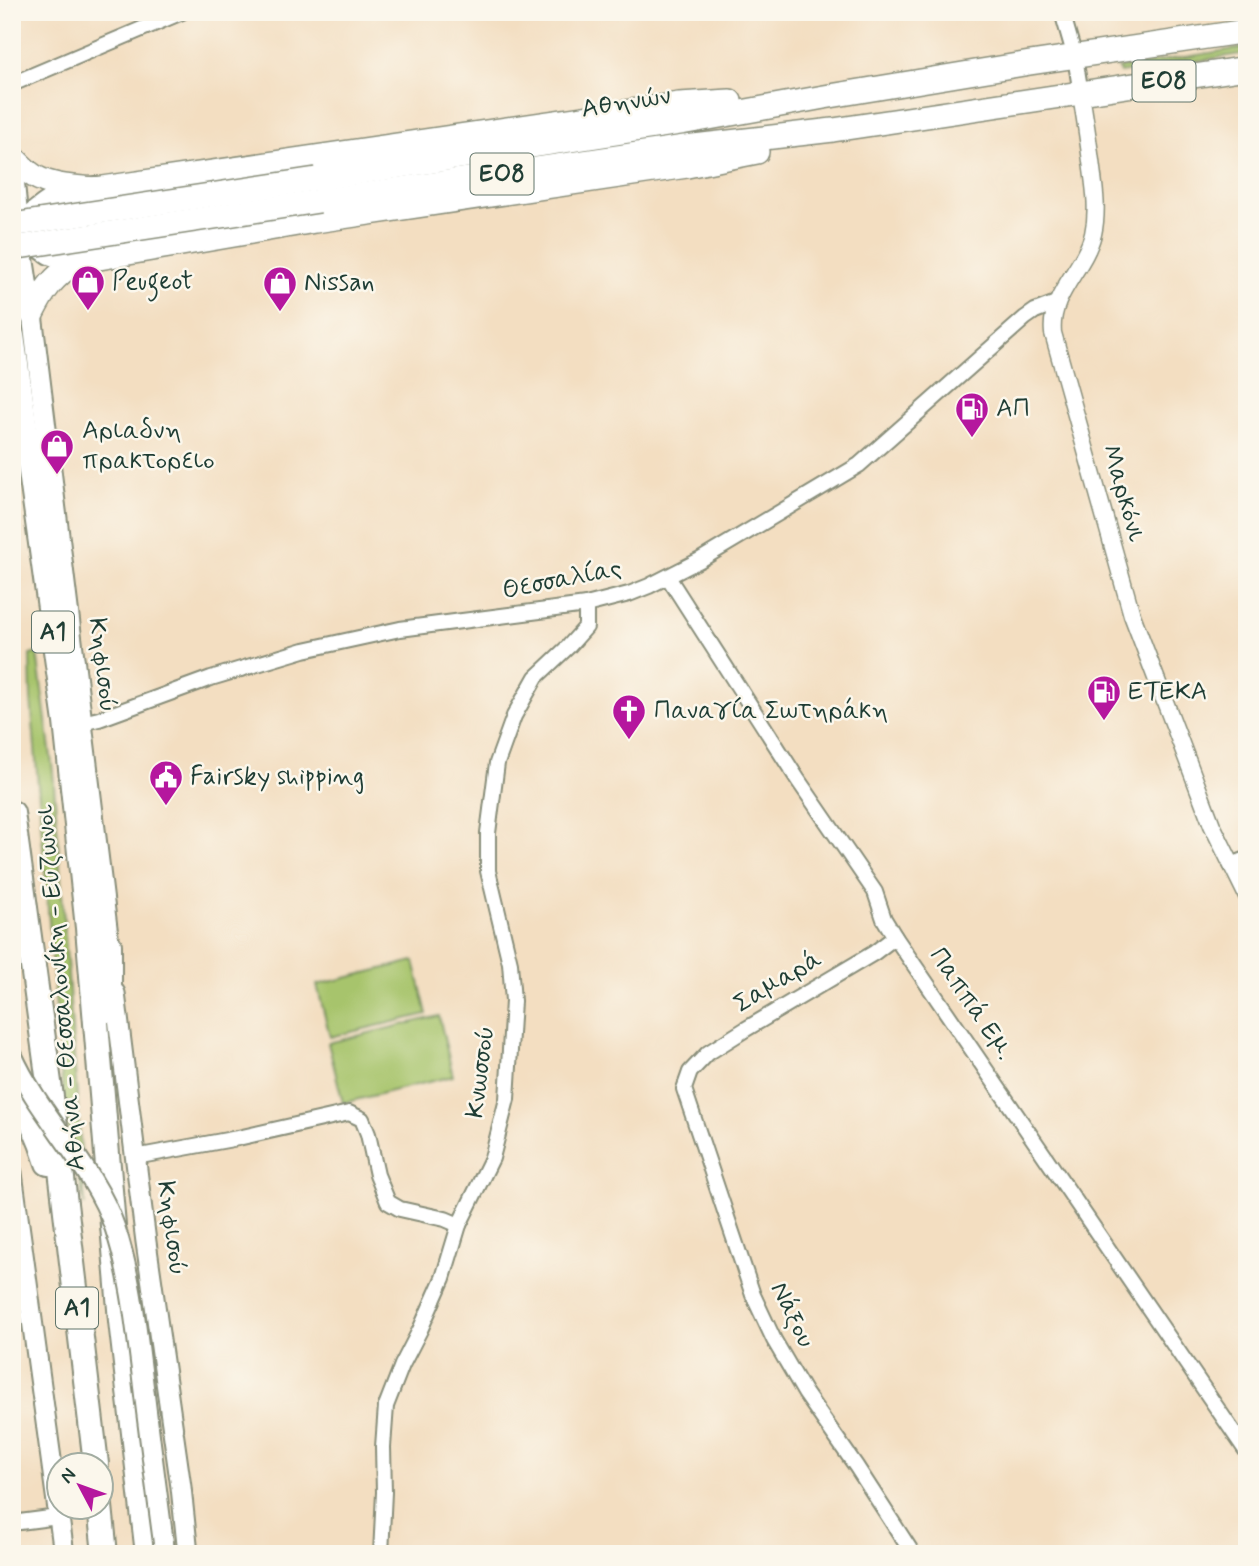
<svg xmlns="http://www.w3.org/2000/svg" width="1259" height="1566" font-family="Mynerve,sans-serif">
	<style>
		.green { fill: #a7c46c; stroke: #638050; stroke-width: 2 }
		.lines { fill: none; stroke-linecap: round; stroke-linejoin: round }
		.minor-casing { stroke: #898e7a; stroke-width: 18 }
		.tertiary-casing { stroke: #898e7a; stroke-width: 19 }
		.secondary-casing { stroke: #898e7a; stroke-width: 23 }
		.trunk-casing { stroke: #898e7a; stroke-width: 26 }
		.motorway-casing { stroke: #898e7a; stroke-width: 28 }
		.minor { stroke: #fff; stroke-width: 14 }
		.tertiary { stroke: #fff; stroke-width: 16 }
		.secondary { stroke: #fff; stroke-width: 19 }
		.trunk { stroke: #fff; stroke-width: 23 }
		.motorway { stroke: #fff; stroke-width: 24 }
		.secondary-bridge-casing { stroke: #898e7a; stroke-width: 23; stroke-linecap: butt }
		.trunk-bridge-casing { stroke: #898e7a; stroke-width: 26; stroke-linecap: butt }
		.secondary-bridge { stroke: #fff; stroke-width: 19 }
		.trunk-bridge { stroke: #fff; stroke-width: 23 }
		.labels { text-anchor: middle; dominant-baseline: central; stroke-width: 5; stroke-linejoin: round; paint-order: stroke }
		.shield { fill: #fbf7ec; stroke: #61756b; stroke-width: 2 }
		.shield-label { font-size: 24px; font-weight: bold; fill: #1f3d34 }
		.street-label { font-size: 26px; fill: #1f3d34; stroke: #fbf7ec }
		.poi-label { font-size: 26px; fill: #1f3d34; stroke: #fbf7ec; text-anchor: start }
	</style>
	<rect width="100%" height="100%" fill="#fbf7ec"/>
	<filter id="ink" filterUnits="userSpaceOnUse"><feTurbulence type="fractalNoise" baseFrequency=".0143" numOctaves="2"/><feDisplacementMap in="SourceGraphic" scale="14" xChannelSelector="R" yChannelSelector="G"/><feConvolveMatrix kernelMatrix="1 2 1 2 8 2 1 2 1" color-interpolation-filters="sRGB"/></filter>
	<filter id="wash" filterUnits="userSpaceOnUse"><feTurbulence type="fractalNoise" baseFrequency=".00686" numOctaves="4" result="noise"/><feDisplacementMap in="SourceGraphic" scale="28" xChannelSelector="R" yChannelSelector="G"/><feGaussianBlur stdDeviation="1.57" result="paint"/><feColorMatrix in="noise" values="0 0 0 0 0 0 0 0 0 0 0 0 0 0 0 0 0 1.4 0 .05"/><feComposite in="paint" operator="in"/></filter>
	<g filter="url(#wash)">
		<rect width="100%" height="100%" fill="#f3dec1"/>
		<g class="green">
			<path d="M1247,47V53L1120,73L1118,68Z"/>
			<path d="M37,653L53,772L85,1206L65,1112L62,1083L31,698L30,655Z"/>
			<path d="M414,961L427,1014L330,1037L317,985Z"/>
			<path d="M439,1016L453,1076L343,1103L328,1043Z"/>
		</g>
	</g>
	<g filter="url(#ink)">
		<g class="lines">
			<g class="minor-casing">
				<g id="minor">
					<path d="M1062,12L1075,57L1081,94"/>
					<path d="M12,84L182,12"/>
					<path d="M668,577L798,780L875,892L884,919L895,937L1247,1452"/>
					<path d="M82,723L99,719L211,678L304,650L400,629L586,605L629,594L649,586L700,560L859,465L1025,318L1035,311L1056,303"/>
					<path d="M1231,865L1247,859"/>
					<path d="M895,937L874,953L746,1029L708,1053L690,1072L684,1089L753,1295L774,1340L805,1393L856,1466L913,1554"/>
					<path d="M135,1157L238,1138L349,1113L362,1119L368,1134L377,1175L388,1202L400,1209L445,1219L459,1225"/>
					<path d="M12,1523L58,1517"/>
					<path d="M381,1554L384,1492L383,1447L386,1406L402,1365L420,1330L443,1278L459,1225L492,1158L507,1099L513,1001L510,963L488,871V833L497,763L514,716L536,677L569,646L586,627V605"/>
				</g>
			</g>
			<g class="tertiary-casing">
				<path id="tertiary" d="M1081,94C1085,119 1089,144 1092,169C1095,191 1098,212 1093,234C1084,270 1049,294 1053,333L1132,615L1212,825L1247,896"/>
			</g>
			<g class="secondary-casing">
				<g id="secondary">
					<path d="M12,158L19,229L32,314L111,960"/>
					<path d="M115,993L146,1242L181,1487L188,1554"/>
					<path d="M12,1173L64,1554"/>
				</g>
			</g>
			<g class="trunk-casing">
				<g id="trunk">
					<path d="M12,156C19,163 26,171 34,176C52,187 76,187 96,189L679,104L730,101"/>
					<path d="M316,179L681,123L824,97L1030,63L1247,31"/>
					<path d="M319,201L685,147L833,130L1247,68"/>
					<path d="M32,314C44,290 53,277 76,262L315,221L687,166L757,152"/>
				</g>
			</g>
			<g class="motorway-casing">
				<g id="motorway">
					<path d="M19,230C32,216 50,200 69,194C77,191 87,190 96,189"/>
					<path d="M26,235L50,252L76,262"/>
					<path d="M12,336L66,722L88,928L121,1321L148,1554"/>
					<path d="M12,813L61,1170L96,1464"/>
					<path d="M109,1010V945"/>
					<path d="M12,1083C27,1109 39,1134 48,1163"/>
					<path d="M100,1506L105,1554"/>
				</g>
			</g>
			<use href="#minor" class="minor"/>
			<use href="#tertiary" class="tertiary"/>
			<use href="#secondary" class="secondary"/>
			<use href="#trunk" class="trunk"/>
			<use href="#motorway" class="motorway"/>
			<g class="secondary-bridge-casing">
				<path id="secondary-bridge" d="M12,1055C39,1116 94,1166 115,1228C131,1275 136,1326 142,1374C149,1434 157,1494 165,1554"/>
			</g>
			<g class="trunk-bridge-casing">
				<g id="trunk-bridge">
					<path d="M12,225L316,179"/>
					<path d="M12,248L319,201"/>
				</g>
			</g>
			<use href="#secondary-bridge" class="secondary-bridge"/>
			<use href="#trunk-bridge" class="trunk-bridge"/>
		</g>
	</g>
	<defs>
		<g id="shop-pin" transform="scale(1.75)"><path d="M0 17L-7.5 6A9.5 9.5 0 1 1 7.5 6Z" fill="#b5179e" stroke="#fbf7ec"/><path d="M-5-2.5h2.3a2.7 3.5 0 0 1 5.4 0H5L5.5 6h-11ZM-1.5-2.5h3a1.5 2.3 0 0 0-3 0Z" fill="#fff"/></g>
		<g id="fuel-pin" transform="scale(1.75)"><path d="M0 17L-7.5 6A9.5 9.5 0 1 1 7.5 6Z" fill="#b5179e" stroke="#fbf7ec"/><path d="M-5.5-6h7V0h2V4h1.3V-2.5L3-4.5l.8-.8L6-3V5H2.5V1h-1V6h-7ZM-4.2-4.7v3.2H.2V-4.7Z" fill="#fff"/></g>
		<g id="church-pin" transform="scale(1.75)"><path d="M0 17L-7.5 6A9.5 9.5 0 1 1 7.5 6Z" fill="#b5179e" stroke="#fbf7ec"/><path d="M-1.2-6h2.4v3.5h3.3v2.4h-3.3V6h-2.4V-.1h-3.3v-2.4h3.3Z" fill="#fff"/></g>
		<g id="civic-pin" transform="scale(1.75)"><path d="M0 17L-7.5 6A9.5 9.5 0 1 1 7.5 6Z" fill="#b5179e" stroke="#fbf7ec"/><path d="M-.6-6.5H3V-4.5H.6V-3L4-1V1h2V6H-6V1h2V-1L-.6-3ZM-1.2 2.5V6h2.4V2.5Z" fill="#fff"/></g>
	</defs>
	<g fill-rule="evenodd">
		<use href="#shop-pin" x="88" y="282"/>
		<use href="#shop-pin" x="280" y="283"/>
		<use href="#fuel-pin" x="972" y="409"/>
		<use href="#shop-pin" x="57" y="446"/>
		<use href="#fuel-pin" x="1104" y="692"/>
		<use href="#church-pin" x="629" y="711"/>
		<use href="#civic-pin" x="166" y="777"/>
	</g>
	<g class="labels">
		<g class="shield">
			<rect x="1132.5" y="60.5" width="63" height="41" rx="5"/>
			<rect x="470.5" y="153.5" width="63" height="41" rx="5"/>
			<rect x="32" y="611.5" width="42" height="41" rx="5"/>
			<rect x="56" y="1287.5" width="42" height="41" rx="5"/>
		</g>
		<g class="shield-label">
			<text x="1164" y="81">ΕΟ8</text>
			<text x="502" y="174">ΕΟ8</text>
			<text x="53" y="632">Α1</text>
			<text x="77" y="1308">Α1</text>
		</g>
		<g class="street-label">
			<text transform="translate(626 103) rotate(-9)">Αθηνών</text>
			<text transform="translate(1123 493) rotate(74)">Μαρκόνι</text>
			<text transform="translate(562 580) rotate(-11)">Θεσσαλίας</text>
			<text transform="translate(102 665) rotate(83)">Κηφισού</text>
			<text transform="translate(778 982) rotate(-31)">Σαμαρά</text>
			<text transform="translate(61 988) rotate(-95)">Αθήνα - Θεσσαλονίκη - Εύζωνοι</text>
			<text transform="translate(971 1004) rotate(56)">Παππά Εμ.</text>
			<text transform="translate(481 1072) rotate(-83)">Κνωσσού</text>
			<text transform="translate(171 1228) rotate(82)">Κηφισού</text>
			<text transform="translate(792 1315) rotate(64)">Νάξου</text>
		</g>
		<g class="poi-label">
			<text x="112" y="282">Peugeot</text>
			<text x="304" y="283">Nissan</text>
			<text x="996" y="409">ΑΠ</text>
			<text x="82" y="431">Αριαδνη<tspan x="82" dy="30">πρακτορειο</tspan></text>
			<text x="1128" y="692">ΕΤΕΚΑ</text>
			<text x="654" y="711">Παναγία Σωτηράκη</text>
			<text x="190" y="777">Fairsky shipping</text>
		</g>
	</g>
	<rect width="1259" height="1566" fill="none" stroke="#fbf7ec" stroke-width="42"/>
	<g transform="translate(80 1486) rotate(311)"><circle r="33" fill="#fbf7ec" stroke="#a3ada2" stroke-width="2"/>
	<path d="M0-5L12 26L0 18L-12 26Z" fill="#b5179e"/>
	<text y="-10" font-size="19" font-weight="bold" text-anchor="middle" fill="#1f3d34">N</text>
	</g>
</svg>
